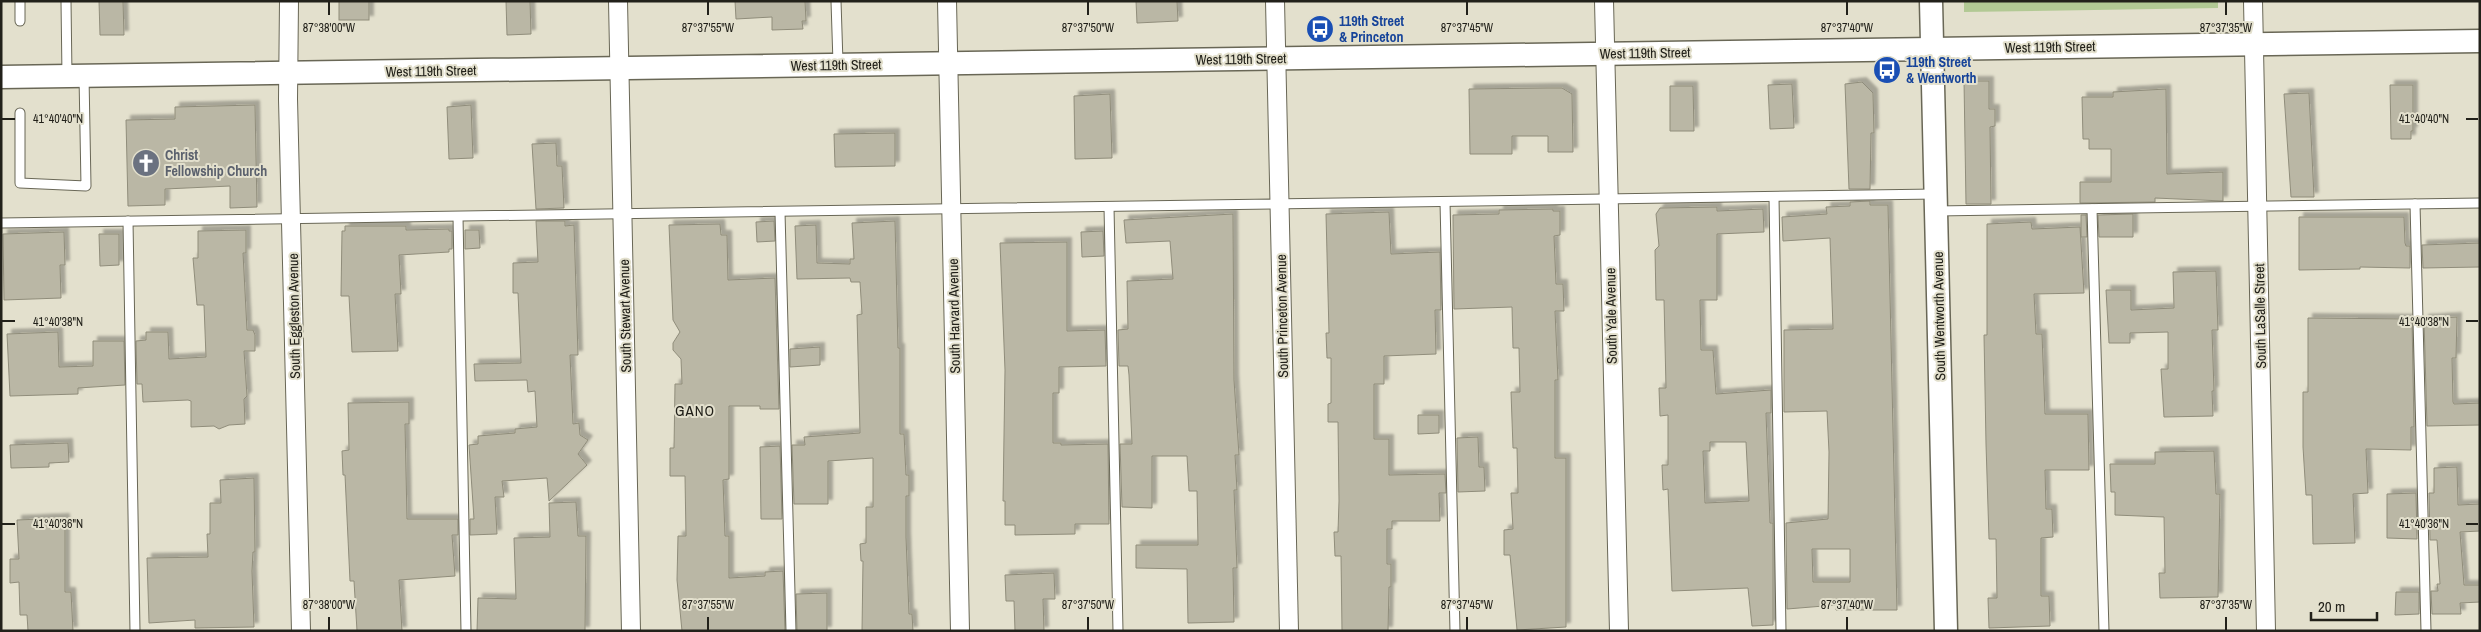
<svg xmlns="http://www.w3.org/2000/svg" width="2481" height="632" font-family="'Archivo Narrow',sans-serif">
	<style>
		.green { fill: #b2c994 }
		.building { fill: #bab7a5; stroke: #908d7b; fill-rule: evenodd; filter: url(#shadow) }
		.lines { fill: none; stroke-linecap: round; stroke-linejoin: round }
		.service-casing { stroke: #696756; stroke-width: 11 }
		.minor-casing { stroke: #696756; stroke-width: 20 }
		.tertiary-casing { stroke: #696756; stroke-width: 25 }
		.service { stroke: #fff; stroke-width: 9 }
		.minor { stroke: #fff; stroke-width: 18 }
		.tertiary { stroke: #fff; stroke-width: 22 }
		.ticks { fill: none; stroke: #22211a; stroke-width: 2 }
		.labels { text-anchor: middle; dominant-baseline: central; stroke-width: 4; stroke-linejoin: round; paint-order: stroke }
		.transit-label { font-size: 14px; font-weight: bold; fill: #164399; stroke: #e3e0cd; text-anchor: start }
		.street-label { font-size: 14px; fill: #22211a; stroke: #e3e0cd }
		.worship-label { font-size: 14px; font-weight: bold; fill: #5b616d; stroke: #e3e0cd; text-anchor: start }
		.neighbourhood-label { font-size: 15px; letter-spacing: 1px; fill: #22211a; stroke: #e3e0cd }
		.ticks-label { font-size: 12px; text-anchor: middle; fill: #22211a; stroke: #e3e0cd; stroke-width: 4; stroke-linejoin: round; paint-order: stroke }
	</style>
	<defs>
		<filter id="shadow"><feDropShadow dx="4.5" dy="-4.5" stdDeviation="1" flood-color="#0004"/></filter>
	</defs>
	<rect width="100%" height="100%" fill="#e3e0cd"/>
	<path class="green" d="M1964,1H2218V8L1964,12Z"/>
	<g class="building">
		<path d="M99,1H123L124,35H100Z"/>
		<rect x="339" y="1" width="30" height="19"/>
		<path d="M506,1H530L531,34L507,35Z"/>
		<path d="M735,1H805L806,21H802L803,29L772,30V17L736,19Z"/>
		<path d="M1136,1H1177L1178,21L1137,23Z"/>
		<path d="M1964,81H1989V109H1995V126L1990,127L1991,204H1966Z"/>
		<path d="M1862,82L1873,93L1874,133H1871L1870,189H1849L1845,84Z"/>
		<path d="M1792,84L1794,128L1770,129L1768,85Z"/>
		<path d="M2390,85H2413V131H2411V139H2391Z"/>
		<path d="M1670,86H1693L1694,131H1670Z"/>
		<path d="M1547,88H1562L1572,94L1573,152H1548V136H1512V154H1470L1469,89Z"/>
		<path d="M2166,89L2167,174L2223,172V201L2155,198V202L2080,203V182H2111V149H2089V139H2083L2082,97H2113V92Z"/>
		<path d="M2309,93L2314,197H2291L2284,94Z"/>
		<path d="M1110,94L1112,158L1075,159L1074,96Z"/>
		<path d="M255,105L257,207L230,208V186L165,189V205L128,206L126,120L175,119V107Z"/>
		<path d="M471,105L473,158L449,159L447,107Z"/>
		<path d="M895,133V166L835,167L834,134Z"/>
		<path d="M556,143L557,166H562L564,208L536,209L532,144Z"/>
		<path d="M1870,201V205H1888L1897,610H1836V605L1787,609L1786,523L1828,519L1829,452L1827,411L1784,412V330L1833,329L1830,238L1783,241L1782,217L1827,214L1826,207L1850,206V202ZM1812,549H1850V582H1813Z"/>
		<path d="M1717,207V211L1763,209L1764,232L1717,234V300H1700L1701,350H1713L1716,394L1771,390V413H1766L1770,523H1773V625L1752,626L1748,588L1672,591L1668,489L1663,490L1662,465H1668V415L1660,416L1659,388H1666L1664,300H1656L1655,250L1659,246L1656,214L1660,208ZM1710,442H1746L1749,501L1705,503L1703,451H1710Z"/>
		<path d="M1553,209V211H1560V235L1554,236L1556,284H1563L1564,311H1555L1558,380H1555V458H1566V627L1517,630L1510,555H1504V530L1513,529L1511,493H1518L1517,448H1513L1511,392H1520L1519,348H1513L1512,307L1454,309L1453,215L1499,214V210Z"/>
		<path d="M1389,212L1391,254L1440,252L1441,310H1435L1436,354L1384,356V384H1374V439H1389V475L1445,474L1446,493H1439L1440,521H1392V529H1387V564H1391V587H1389L1388,631H1342L1341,556H1335L1334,532H1338L1339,501L1338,422H1328V404L1331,403V358H1327L1326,333H1329L1326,214Z"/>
		<path d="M1233,214L1234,380L1239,455H1235L1237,490H1234L1237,568H1233L1234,622L1188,623L1187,569L1136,568V545H1198L1197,491H1189L1187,456H1152V508L1122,507L1120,444H1132L1129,375L1128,366H1119L1118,330L1128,329L1127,281L1173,279L1170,241L1126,243L1124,220Z"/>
		<path d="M2133,214V237H2099L2098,215Z"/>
		<path d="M2081,215H2086L2087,237H2081Z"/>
		<path d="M2299,217H2404L2405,243L2406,246H2410V268L2360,267V269L2299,270Z"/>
		<path d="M536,221H565V226L574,225L578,355H570L573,424L579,423L580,435L588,440L578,454L587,465L549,501L547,478L502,481L504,497H495L497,534L470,535V519H474L469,445L478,444V436L515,433V429L537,427L535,391L528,392L527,380L475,381L474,364L521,363L518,293H513V263L538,262Z"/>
		<path d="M774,221L775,241L757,242L756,222Z"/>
		<path d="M895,221L898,348H900V434H904L906,475H909V496H906V537L909,614H912L913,631H862L863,561H861L860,544L866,543V507H873V458L828,461V504H794L792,445H805L804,437L860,433L857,315L862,314L860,282H851L850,278L797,279L795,226L816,225L817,263L850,264V259H854L852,223Z"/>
		<path d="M2031,222L2032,229L2080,227L2084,293L2034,294L2036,334H2042L2045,414H2088L2089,470H2045L2046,509H2052L2053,537L2041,538V596H2049L2050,626L1989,628L1988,598H1997L1996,539H1989L1986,444L1984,335H1987V224Z"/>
		<path d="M720,224L721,235H727L728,280L775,278L779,409H760V406H729V479L723,480L725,536H729V578L765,576V572L783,571L785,631H682L677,580L678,536H686L685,476H670V448H674L675,384H682L681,359L673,350V343L680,332L673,320L669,225Z"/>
		<path d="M345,226H406V230L449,229V231H452V249H449V252L399,255L401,294H395L398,351L352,352L349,296H341L342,231H345Z"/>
		<path d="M246,230V253H243L247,330H253L255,335V351H244L247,396L244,399L245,424L229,425L219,429L214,426L191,427V401L188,400L143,402L142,384H137L136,341L146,340V332H168L169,359L206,357L204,305H197L193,258H198V231Z"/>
		<path d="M465,230H479L480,248L465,249Z"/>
		<path d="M1103,231L1104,256L1082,257L1081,232Z"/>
		<path d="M64,232L65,265H60L61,298L4,300L3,234Z"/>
		<path d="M99,234H119V265L100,266Z"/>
		<path d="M1067,242V331L1105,330L1106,366L1059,367V393H1053V443H1061V445L1108,444L1109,524H1075V534L1015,535V525H1005V501H1003L1005,370L1000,243Z"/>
		<path d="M2480,243V267L2423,268L2422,245Z"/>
		<path d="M2216,271L2218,330H2212L2214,391H2212L2213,416L2164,417L2161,369H2168V332L2130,333V343H2109L2106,290H2131V310L2174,308L2173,272Z"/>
		<path d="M2457,317L2456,358H2452L2453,402L2454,404L2480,403V425L2427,426L2424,319Z"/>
		<path d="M2308,318L2412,319L2414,427H2411V450L2366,449L2368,493L2353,494L2355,543L2313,544L2312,495H2306L2303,447V392H2308Z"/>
		<path d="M58,332L59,367L93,366V341H124L125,385L78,388V394L10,396L7,334Z"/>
		<path d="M820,347V365L790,367V349Z"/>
		<path d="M409,402V424H405L407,519H458V535H452L455,576L399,580L402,631H357L354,581H350L345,475H343L342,451L349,450L348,403Z"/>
		<path d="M1418,415H1439V433L1418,434Z"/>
		<path d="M1478,437L1479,467H1484L1485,491L1458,492L1457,438Z"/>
		<path d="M68,443L69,462L49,463V467L11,468L10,445Z"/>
		<path d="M780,446L782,519H761L760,447Z"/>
		<path d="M2214,451L2216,494H2220L2218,597L2160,598L2159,573H2165L2164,517L2115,515V492H2111L2110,464H2155V452Z"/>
		<path d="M2457,467L2458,505L2480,504V531L2460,532L2464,585H2480V602L2460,603L2461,614H2432L2431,591H2438L2437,584H2440L2437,540H2430L2429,493H2434V468Z"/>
		<path d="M254,478L255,552H253L252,571L254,627L195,628V620L149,623L147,558L208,557L207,534H210V503H221L220,480Z"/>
		<path d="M2416,493L2417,539L2387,538V494Z"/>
		<path d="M576,502L578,536H586L585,631H477L478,598L516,599L514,538L550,537L549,503Z"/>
		<path d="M65,518V592H71L73,631H28L27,615H20L19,582L10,583V559H19L17,520Z"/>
		<path d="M1054,573L1055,599H1043L1044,631H1015L1014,601H1006L1005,575Z"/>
		<path d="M2396,592H2419V614L2395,615Z"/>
		<path d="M827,593V631H797L796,594Z"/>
	</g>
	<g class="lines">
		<g class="service-casing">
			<g id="service">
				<path d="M20,1V21"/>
				<path d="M66,1L67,76"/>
				<path d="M836,1L838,63"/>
				<path d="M20,113V183L86,186L84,76"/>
				<path d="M1774,197L1781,631"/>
				<path d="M1445,202L1455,631"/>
				<path d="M2415,204L2426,631"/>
				<path d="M1109,207L1118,631"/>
				<path d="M2092,209L2104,631"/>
				<path d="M1936,211L2480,203"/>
				<path d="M780,212L791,631"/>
				<path d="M458,217L466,631"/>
				<path d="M128,221L135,631"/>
				<path d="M1,223L1936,194"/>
			</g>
		</g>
		<g class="minor-casing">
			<g id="minor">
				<path d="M289,1L288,99L301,631"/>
				<path d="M618,1L631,631"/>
				<path d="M947,1L960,631"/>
				<path d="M1275,1L1289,631"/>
				<path d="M1604,1L1619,631"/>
				<path d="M2253,1L2266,631"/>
			</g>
		</g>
		<g class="tertiary-casing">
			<g id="tertiary">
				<path d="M1931,1L1946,631"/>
				<path d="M1,77L2480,41"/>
			</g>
		</g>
		<use href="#service" class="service"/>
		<use href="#minor" class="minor"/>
		<use href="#tertiary" class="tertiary"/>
	</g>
	<path class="ticks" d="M329,2V15M708,2V15M1088,2V15M1467,2V15M1847,2V15M2226,2V15M2,119H15M2466,119H2478M2,321H15M2466,321H2478M2,524H15M2466,524H2478M329,617V630M708,617V630M1088,617V630M1467,617V630M1847,617V630M2226,617V630"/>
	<defs>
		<g id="bus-disc" transform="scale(1.4375)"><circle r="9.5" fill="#1a4fb4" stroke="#e3e0cd"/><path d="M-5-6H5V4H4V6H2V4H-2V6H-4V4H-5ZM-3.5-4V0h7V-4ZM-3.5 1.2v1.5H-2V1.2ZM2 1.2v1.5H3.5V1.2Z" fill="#fff"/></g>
		<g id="church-disc" transform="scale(1.4375)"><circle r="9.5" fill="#6b7280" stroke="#e3e0cd"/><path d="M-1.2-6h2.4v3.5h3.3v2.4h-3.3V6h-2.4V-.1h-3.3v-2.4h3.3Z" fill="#fff"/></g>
	</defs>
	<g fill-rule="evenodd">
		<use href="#bus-disc" x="1320" y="29"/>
		<use href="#bus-disc" x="1887" y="70"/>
		<use href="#church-disc" x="146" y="163"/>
	</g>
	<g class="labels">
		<g class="transit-label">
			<text x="1339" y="21">119th Street<tspan x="1339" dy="16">&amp; Princeton</tspan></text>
			<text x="1906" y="62">119th Street<tspan x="1906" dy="16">&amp; Wentworth</tspan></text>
		</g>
		<g class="street-label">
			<text transform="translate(2050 47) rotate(-1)">West 119th Street</text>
			<text transform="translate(1645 53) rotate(-1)">West 119th Street</text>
			<text transform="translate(1241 59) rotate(-1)">West 119th Street</text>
			<text transform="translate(836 65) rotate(-1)">West 119th Street</text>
			<text transform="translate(431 71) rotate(-1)">West 119th Street</text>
			<text transform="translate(294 316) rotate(-91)">South Eggleston Avenue</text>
			<text transform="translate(625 316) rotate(-91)">South Stewart Avenue</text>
			<text transform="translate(954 316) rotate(-91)">South Harvard Avenue</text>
			<text transform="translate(1282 316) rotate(-91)">South Princeton Avenue</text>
			<text transform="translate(1611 316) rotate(-91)">South Yale Avenue</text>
			<text transform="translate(1939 316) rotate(-91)">South Wentworth Avenue</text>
			<text transform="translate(2260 316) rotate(-91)">South LaSalle Street</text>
		</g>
		<g class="worship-label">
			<text x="165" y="155">Christ<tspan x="165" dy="16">Fellowship Church</tspan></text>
		</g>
		<g class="neighbourhood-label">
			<text x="695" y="410">GANO</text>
		</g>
	</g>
	<g class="ticks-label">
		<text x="329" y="32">87°38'00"W</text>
		<text x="708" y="32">87°37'55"W</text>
		<text x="1088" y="32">87°37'50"W</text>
		<text x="1467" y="32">87°37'45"W</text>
		<text x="1847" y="32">87°37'40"W</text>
		<text x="2226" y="32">87°37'35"W</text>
		<text x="58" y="123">41°40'40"N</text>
		<text x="2424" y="123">41°40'40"N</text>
		<text x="58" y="326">41°40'38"N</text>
		<text x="2424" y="326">41°40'38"N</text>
		<text x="58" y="528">41°40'36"N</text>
		<text x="2424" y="528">41°40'36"N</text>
		<text x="329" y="609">87°38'00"W</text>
		<text x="708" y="609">87°37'55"W</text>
		<text x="1088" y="609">87°37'50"W</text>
		<text x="1467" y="609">87°37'45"W</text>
		<text x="1847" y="609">87°37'40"W</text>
		<text x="2226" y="609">87°37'35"W</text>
	</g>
	<rect width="2481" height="632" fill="none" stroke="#22211a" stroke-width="5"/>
	<path d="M2311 612v8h66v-8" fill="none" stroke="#22211a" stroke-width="2.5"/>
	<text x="2318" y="612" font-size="15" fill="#22211a" stroke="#e3e0cd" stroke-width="4" paint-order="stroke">20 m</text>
</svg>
